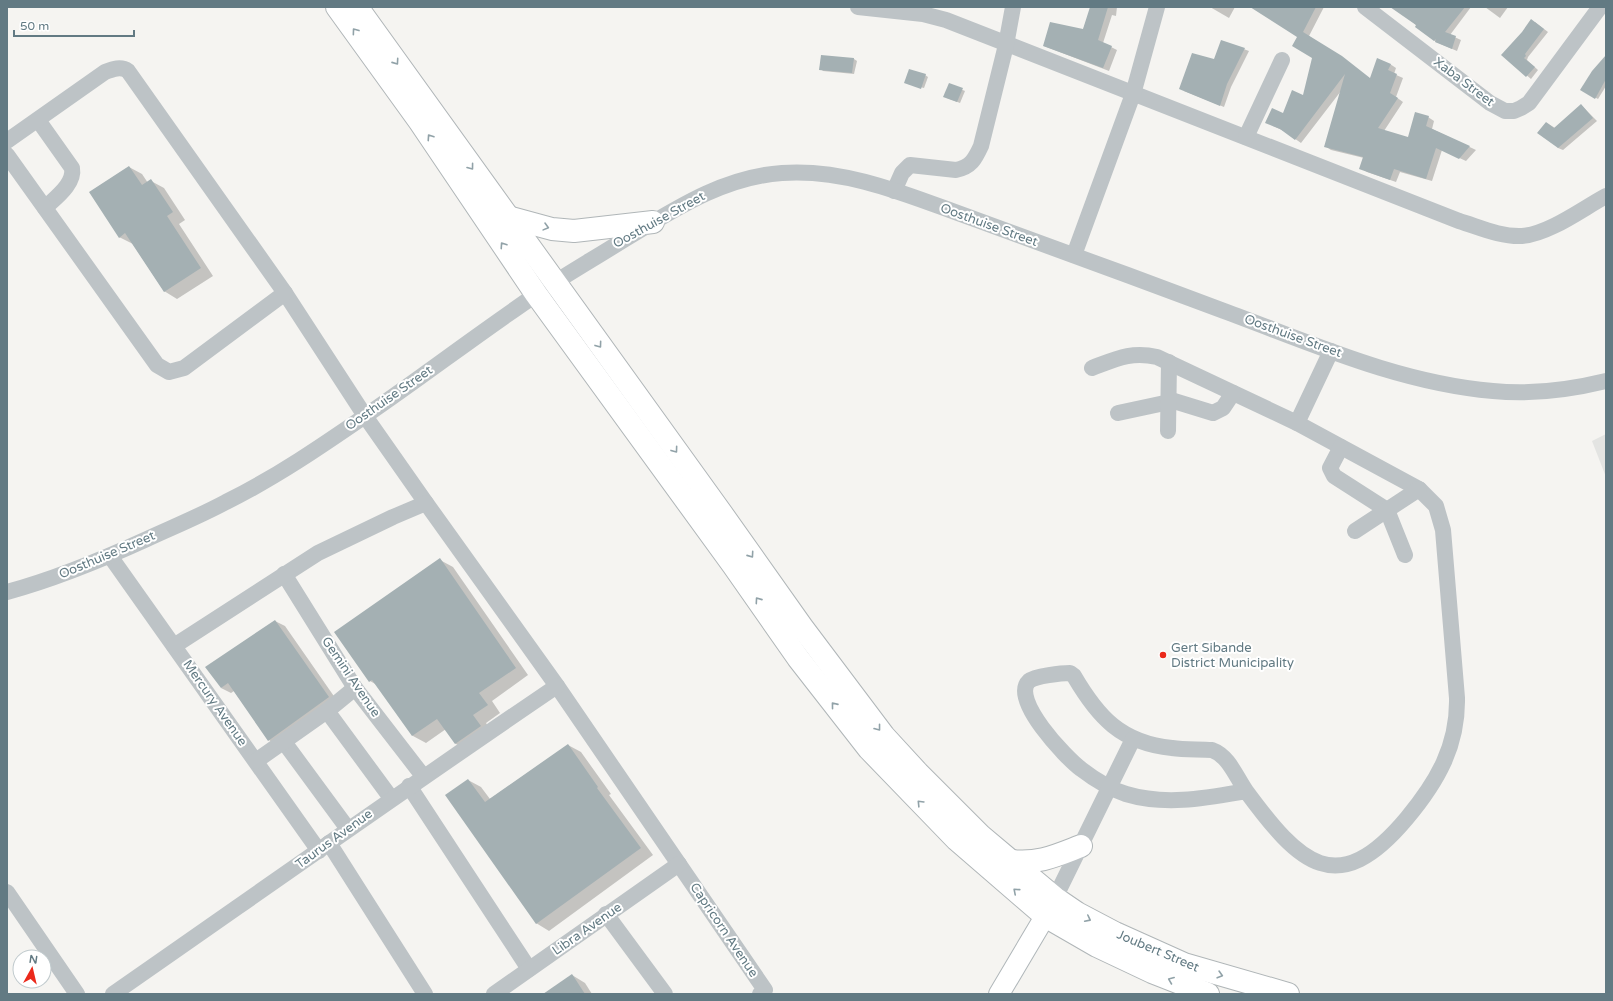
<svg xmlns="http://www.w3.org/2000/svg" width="1613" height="1001" font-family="'Varela Round',sans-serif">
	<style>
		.built { fill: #e3e4e2 }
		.shadow { fill: #0003 }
		.building { fill: #a4b0b3 }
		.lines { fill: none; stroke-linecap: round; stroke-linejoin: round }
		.major-casing { stroke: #b0b7ba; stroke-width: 22 }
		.highway-casing { stroke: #b0b6b8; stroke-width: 24 }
		.minor { stroke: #bdc3c6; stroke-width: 16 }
		.major { stroke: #fff; stroke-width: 20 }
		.highway { stroke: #fff; stroke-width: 22 }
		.oneway { stroke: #91a2a8 }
		.poi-dot { fill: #eb291b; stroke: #fff; stroke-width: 1.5 }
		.labels { text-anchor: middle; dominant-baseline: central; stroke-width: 4; stroke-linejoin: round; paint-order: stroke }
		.street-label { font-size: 13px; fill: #627a83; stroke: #fff }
		.poi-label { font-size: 13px; fill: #627a83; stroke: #fff; text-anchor: start }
	</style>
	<rect width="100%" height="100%" fill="#f5f4f1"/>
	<path class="built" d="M1606,434V477L1592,441Z"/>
	<g class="shadow">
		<path d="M1091,7H1117L1116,16L1112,15L1103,43L1117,50L1109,71L1044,46L1083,30Z"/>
		<path d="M1210,7H1235L1229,18Z"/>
		<path d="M1260,7H1324L1309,36L1370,79L1390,64L1396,68L1394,74L1403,78L1396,97L1403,102L1384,131L1408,138L1428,117L1434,121L1432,129L1476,150L1466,161L1442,150L1432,181L1400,172L1396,182L1367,172L1361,168L1364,158L1331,150L1325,146L1341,91L1301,143L1284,131L1273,126L1283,114L1304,96L1313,57L1298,37Z"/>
		<path d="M1395,7H1471L1450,35L1461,40L1457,51L1436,42Z"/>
		<path d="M1485,7H1508L1500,18Z"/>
		<path d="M1535,22L1548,32L1528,57L1527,60L1538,70L1531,79L1503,55Z"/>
		<path d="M1222,41L1249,51L1231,87L1224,107L1184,91L1214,61Z"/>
		<path d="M822,56L854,59L857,61L854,74L823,71L821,69Z"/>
		<path d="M1606,59V86L1598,99L1582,90Z"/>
		<path d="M925,75L928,77L924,88L908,84Z"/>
		<path d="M949,84L965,91L960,103L947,98Z"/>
		<path d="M1581,105L1597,121L1563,150L1558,148L1547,123L1555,128Z"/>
		<path d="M129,167L142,174L148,183L151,181L164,188L185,220L179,224L213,276L177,299L164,291L133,244L119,237Z"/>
		<path d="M440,560L453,567L528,675L492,701L500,713L486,723L493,734L469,751L456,744L446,729L426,743L413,736L377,685L370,681Z"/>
		<path d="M275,621L285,626L338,702L278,746L269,740L234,691L231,693L221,688Z"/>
		<path d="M568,745L581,752L611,794L609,795L653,855L549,931L536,923L468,780L481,787L490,799Z"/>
		<path d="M572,975L585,983L592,994H544Z"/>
	</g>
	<g class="building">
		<path d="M1090,7H1108L1098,40L1112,46L1103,68L1043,46L1050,22L1083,29Z"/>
		<path d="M1250,7H1316L1303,32L1342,56L1370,78L1377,58L1391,64L1388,70L1397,74L1390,93L1398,98L1378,128L1408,137L1415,112L1429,116L1426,126L1470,146L1459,159L1436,148L1426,179L1394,169L1390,180L1359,169L1363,157L1324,147L1345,74L1295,140L1280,129L1265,123L1272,108L1283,113L1292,90L1303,95L1312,58L1292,46L1297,37Z"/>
		<path d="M1390,7H1465L1445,32L1456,36L1452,49L1435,42L1436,39L1434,41L1415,27L1416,25Z"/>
		<path d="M1531,19L1544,29L1525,54L1526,56L1524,58L1535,67L1526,77L1501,55L1522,32Z"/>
		<path d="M1221,40L1245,48L1227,84L1220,106L1179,89L1192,53L1214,59Z"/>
		<path d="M821,55L854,58L852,73L819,70Z"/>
		<path d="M1606,55V79L1595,99L1580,90L1592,71Z"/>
		<path d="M909,69L926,74L921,89L904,83Z"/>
		<path d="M949,83L963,88L957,102L943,97Z"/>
		<path d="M1581,104L1593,118L1558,148L1537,133L1546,122L1554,128Z"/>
		<path d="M129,166L142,185L151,179L173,212L167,216L201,268L164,292L125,233L119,238L89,192Z"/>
		<path d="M440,558L516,668L479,693L488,705L473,715L481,726L455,744L437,719L412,736L372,680L369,682L334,632Z"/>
		<path d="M275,620L329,697L268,741L228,683L221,688L205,667Z"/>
		<path d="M568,744L598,787L597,788L641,848L536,924L445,795L468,779L485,802Z"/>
		<path d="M572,974L585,994H543Z"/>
	</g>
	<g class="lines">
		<g class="major-casing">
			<path id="major" d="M999,994L1053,903"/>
		</g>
		<g class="highway-casing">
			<g id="highway">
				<path d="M337,7L420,122L536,294L733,565L798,658L869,749L957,840L1045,916L1097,946L1152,972L1208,994"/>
				<path d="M357,7L722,514L802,627L884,736L918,773L981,836L1055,898L1077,913L1115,933L1184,964L1288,994"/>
				<path d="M508,217L552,229L574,231L653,222"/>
				<path d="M1011,861C1039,864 1055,856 1081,846"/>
			</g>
		</g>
		<g class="minor">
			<path d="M858,7L923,14L946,20L1459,221C1479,227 1500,237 1522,236C1549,234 1582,209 1606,196"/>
			<path d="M1365,7L1490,103L1505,111H1514L1521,108L1529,103L1600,7"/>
			<path d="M38,120L72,168C75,184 55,198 45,208"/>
			<path d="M1246,137L1282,60"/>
			<path d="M7,141L105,72C113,69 121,66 128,71L285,293L365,416L426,503L557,686L765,990L760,994"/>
			<path d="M7,155L157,365L169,372L184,368L285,293"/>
			<path d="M894,191L902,173L910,165L956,170C971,167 975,159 981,146L1006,45L1013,7"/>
			<path d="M1074,255L1133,94L1157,7"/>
			<path d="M1092,368C1116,359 1131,351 1157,357L1297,423L1419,489L1436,506L1443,530L1457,698C1458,746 1437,782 1407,818C1337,902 1299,863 1246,791C1236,777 1229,756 1212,750C1199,749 1185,750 1172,748C1121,743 1098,717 1074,676L1070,673C1062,673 1035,676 1029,681C1010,699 1066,758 1081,769C1094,779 1110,789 1126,794C1166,806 1206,798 1246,791"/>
			<path d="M1118,413L1174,401L1213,413L1223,408L1233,393"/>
			<path d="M1297,423L1331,351"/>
			<path d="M1168,431L1169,362"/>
			<path d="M1341,447L1330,468L1334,476L1387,510L1405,555"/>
			<path d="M1355,531L1419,489"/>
			<path d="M110,556L319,851"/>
			<path d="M284,574L355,688L423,776"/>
			<path d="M7,592C55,579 101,560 147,539C173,527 200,516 226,502C275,478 323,445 368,414C426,374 482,331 540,292C567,274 595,258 622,241C672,211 722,177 782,173C850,168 914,198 977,220C1059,250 1142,280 1224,311C1311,343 1399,383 1493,391C1531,395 1569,390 1606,381"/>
			<path d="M174,646L318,553L393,517L426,503"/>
			<path d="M327,711L391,798"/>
			<path d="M284,742L348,829"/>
			<path d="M256,761L327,711L355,688"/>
			<path d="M409,786L529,969"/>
			<path d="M329,843L425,994"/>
			<path d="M7,892L77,994"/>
			<path d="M1055,898L1133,739"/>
			<path d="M606,914L665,994"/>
			<path d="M113,994C261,891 408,787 557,686"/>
			<path d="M494,994L679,864"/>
		</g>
		<use href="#major" class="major"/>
		<use href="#highway" class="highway"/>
	</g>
	<defs><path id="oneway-chevron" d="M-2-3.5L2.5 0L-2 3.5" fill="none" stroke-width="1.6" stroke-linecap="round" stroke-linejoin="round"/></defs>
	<g class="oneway">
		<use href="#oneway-chevron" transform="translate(355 31) rotate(-126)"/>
		<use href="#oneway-chevron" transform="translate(396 62) rotate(55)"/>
		<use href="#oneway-chevron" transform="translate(430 137) rotate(-124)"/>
		<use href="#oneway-chevron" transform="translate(471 167) rotate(53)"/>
		<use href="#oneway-chevron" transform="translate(546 227) rotate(15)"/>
		<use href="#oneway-chevron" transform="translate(503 245) rotate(-124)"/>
		<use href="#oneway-chevron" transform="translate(599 345) rotate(54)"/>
		<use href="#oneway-chevron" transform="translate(675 450) rotate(54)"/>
		<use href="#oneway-chevron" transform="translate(751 555) rotate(55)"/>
		<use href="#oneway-chevron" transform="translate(758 600) rotate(-125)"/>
		<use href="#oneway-chevron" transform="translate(834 705) rotate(-129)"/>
		<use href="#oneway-chevron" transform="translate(878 728) rotate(52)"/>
		<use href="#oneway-chevron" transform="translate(920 803) rotate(-134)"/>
		<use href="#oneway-chevron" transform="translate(1016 891) rotate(-139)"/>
		<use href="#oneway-chevron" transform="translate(1088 919) rotate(27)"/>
		<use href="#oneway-chevron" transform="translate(1220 975) rotate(16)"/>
		<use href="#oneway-chevron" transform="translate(1171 980) rotate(-158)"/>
	</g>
	<circle class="poi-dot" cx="1163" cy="655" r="4"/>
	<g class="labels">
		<g class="street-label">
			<text transform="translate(1464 82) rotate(37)">Xaba Street</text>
			<text transform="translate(659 220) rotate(-29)">Oosthuise Street</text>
			<text transform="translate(989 225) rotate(20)">Oosthuise Street</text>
			<text transform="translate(1293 336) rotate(20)">Oosthuise Street</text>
			<text transform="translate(389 398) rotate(-35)">Oosthuise Street</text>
			<text transform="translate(107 555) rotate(-23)">Oosthuise Street</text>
			<text transform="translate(351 677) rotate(56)">Gemini Avenue</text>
			<text transform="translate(215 703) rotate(55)">Mercury Avenue</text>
			<text transform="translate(334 839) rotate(-36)">Taurus Avenue</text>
			<text transform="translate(587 929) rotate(-35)">Libra Avenue</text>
			<text transform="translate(724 930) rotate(56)">Capricorn Avenue</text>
			<text transform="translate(1158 951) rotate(23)">Joubert Street</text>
		</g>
		<g class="poi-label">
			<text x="1171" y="648">Gert Sibande<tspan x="1171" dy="15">District Municipality</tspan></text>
		</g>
	</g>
	<rect width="1613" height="1001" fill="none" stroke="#627a83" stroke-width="16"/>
	<g transform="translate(32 969) rotate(8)"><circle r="19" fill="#ffffff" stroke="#c0cacd"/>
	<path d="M0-3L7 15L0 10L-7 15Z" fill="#eb291b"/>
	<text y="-6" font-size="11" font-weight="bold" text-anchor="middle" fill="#627a83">N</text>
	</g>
	<path d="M14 30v6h120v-6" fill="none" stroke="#627a83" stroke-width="2"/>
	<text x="20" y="30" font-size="12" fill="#627a83" stroke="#ffffff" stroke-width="3" paint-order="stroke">50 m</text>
</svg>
